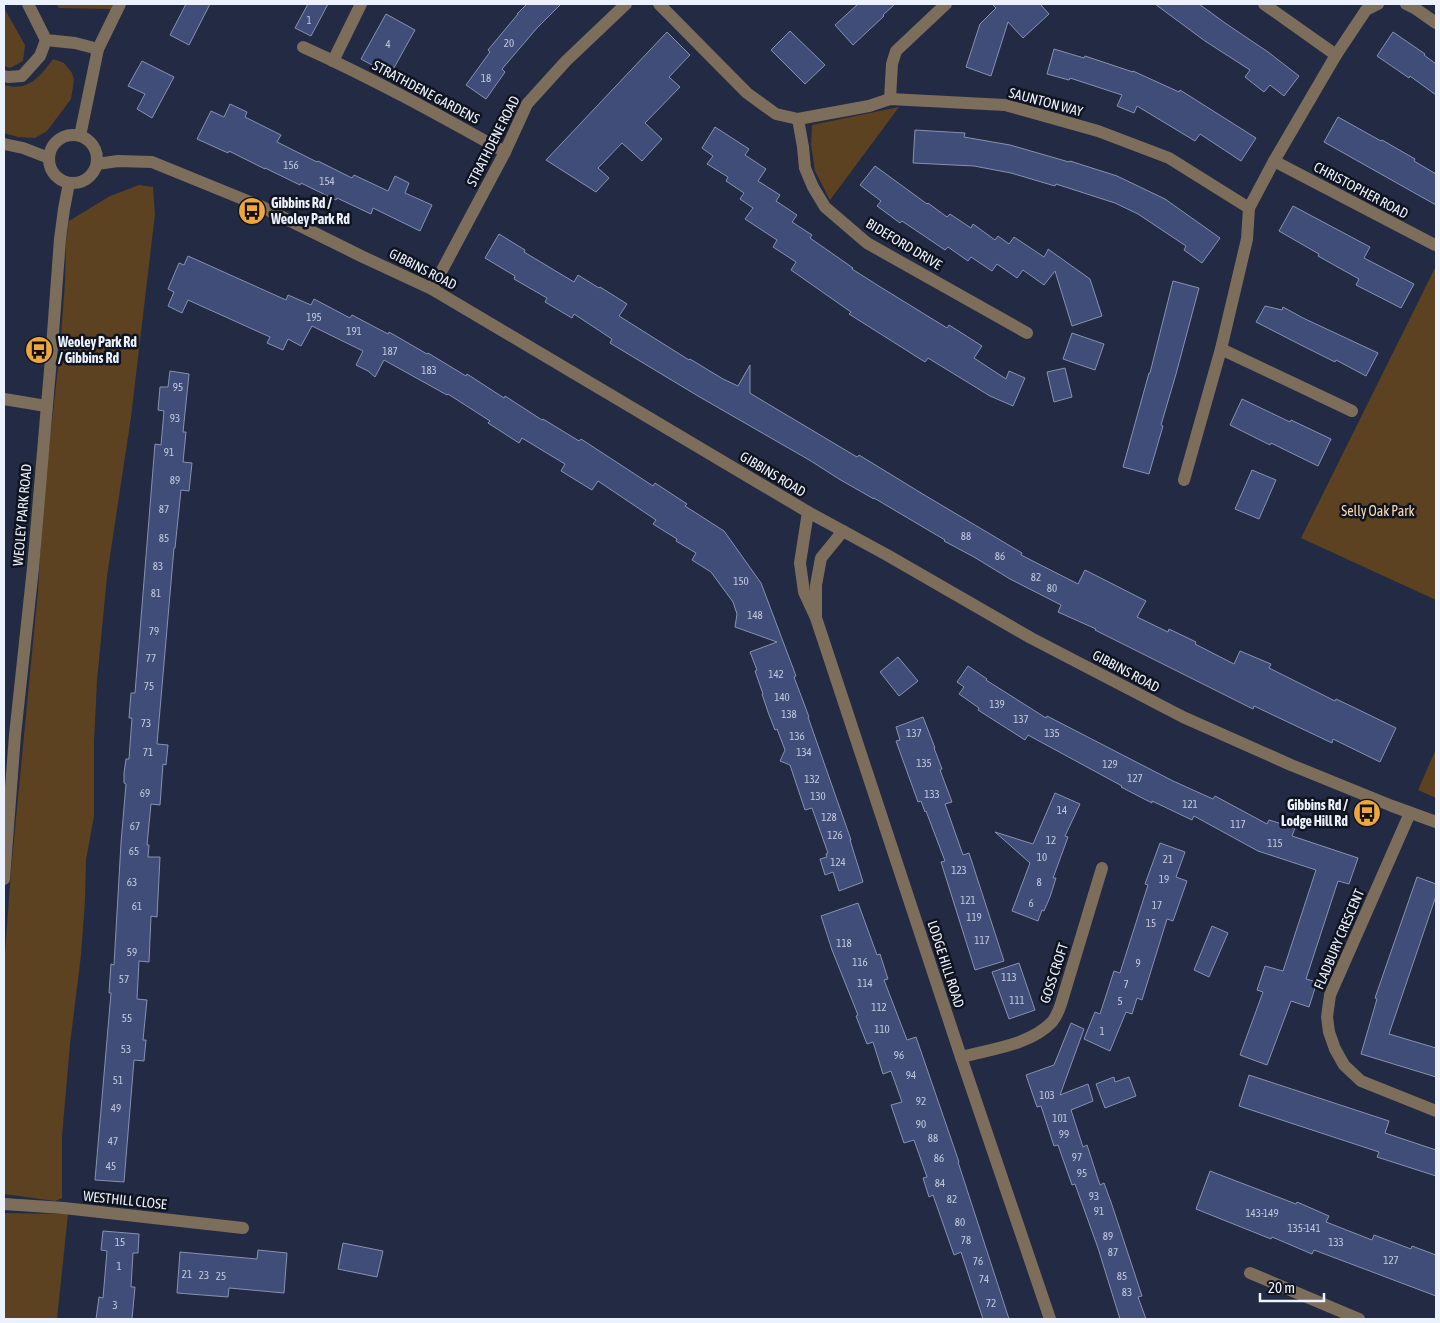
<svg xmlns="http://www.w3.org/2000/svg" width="1440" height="1323" font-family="'Asap Condensed',sans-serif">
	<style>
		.green { fill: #5c4220 }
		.building { fill: #404d79; stroke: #8791b1 }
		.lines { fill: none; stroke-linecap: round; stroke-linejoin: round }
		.minor { stroke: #7d6e5b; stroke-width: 12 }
		.tertiary { stroke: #7d6e5b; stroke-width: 12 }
		.labels { text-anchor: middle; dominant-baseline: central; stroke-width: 5; stroke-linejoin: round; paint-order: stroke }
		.number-label { font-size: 11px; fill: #c1c8dd }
		.street-label { font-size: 14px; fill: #ecf1fe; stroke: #10141f }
		.poi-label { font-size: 14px; font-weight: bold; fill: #ecf1fe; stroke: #10141f; text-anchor: start }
		.park-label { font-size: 14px; fill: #fdddb4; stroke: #10141f }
	</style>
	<rect width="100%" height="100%" fill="#232a44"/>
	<g class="green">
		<path d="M56,4H113L111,9L59,8Z"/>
		<path d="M4,8L25,45L23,61L10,68L4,66Z"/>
		<path d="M53,59L64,63L72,73L74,80L71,99L47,131L35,138L18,137L4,133V85C28,92 40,77 53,59Z"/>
		<path d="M899,107L830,200L815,171L811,144L812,125Z"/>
		<path d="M139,185L153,187L155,214L131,417L107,576L97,681L94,742V816L86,860L85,901L81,955L70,1044L62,1136V1198L55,1201L4,1194V968L11,870L38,591L43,503L60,349L65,282L66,242L69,221L110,196Z"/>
		<path d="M1436,266V600L1301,538Z"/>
		<path d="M1436,749V798L1418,790Z"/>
		<path d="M4,1213L68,1214L57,1319H4Z"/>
	</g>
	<g class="building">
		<path d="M186,4H210L189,45L170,35Z"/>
		<path d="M308,4H328L311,36L295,28Z"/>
		<path d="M527,4H561L537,28L502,69L505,72L486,99L466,85L490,52L488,50L518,14H517Z"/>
		<path d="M858,4H895L883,15L884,16L853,45L835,25Z"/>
		<path d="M992,4H1040L1049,14L1023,38L1008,22L991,76L966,67L980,24L996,8Z"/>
		<path d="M1155,4H1199L1225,23L1268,52L1299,76L1284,96L1270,85L1264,92L1245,77L1250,70L1205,41Z"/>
		<path d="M386,14L415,30L390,75L361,59Z"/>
		<path d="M790,31L825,65L805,84L771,50Z"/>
		<path d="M667,32L690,55L669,77L680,87L645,123L662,139L642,161L622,143L598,168L609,178L596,192L546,160Z"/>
		<path d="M1393,32L1425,54L1424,55L1436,64V95L1410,76L1409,78L1377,56Z"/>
		<path d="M1054,49L1084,58L1085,56L1133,72V71L1179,92L1180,90L1256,138L1241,161L1200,134L1195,141L1137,106L1134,113L1117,106L1122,95L1070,78L1069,80L1047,74Z"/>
		<path d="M142,61L174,77L152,118L137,109L145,94L128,86Z"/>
		<path d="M230,104L247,112L245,117L281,135L277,142L317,162L318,161L352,178L354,175L388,191L395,176L409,183L405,193L432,205L420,231L373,208L371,214L337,198L336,200L301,183L300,185L265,168V169L229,151L228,153L197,139L211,111L224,117Z"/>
		<path d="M1338,117L1381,141L1382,140L1415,159L1414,161L1436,174V205L1324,142Z"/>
		<path d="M715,127L749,149L745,155L766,169L758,181L780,195L776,201L797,215L792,222L812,235L810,238L853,268L852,269L882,288L947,328L949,325L982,346L974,358L1006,379L1009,371L1025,378L1013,406L990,396L928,358L925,362L849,314L851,312L791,270L796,262L773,247L777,240L745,219L753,208L740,199L744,193L726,181L728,177L707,164L713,156L702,148Z"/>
		<path d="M915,130L965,133L964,137L1010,145L1069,162L1070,161L1117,176L1165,199L1220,238L1202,263L1184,250L1186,246L1138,214L1115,203L1056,184L1055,186L1011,173L974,166L913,163Z"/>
		<path d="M875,166L927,204L928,203L947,217L950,214L971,228L973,224L995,240L998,236L1009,244L1014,237L1044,257L1048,250V249L1090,279L1102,316L1072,326L1055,271L1044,285L1023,270L1017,278L997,264L992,271L971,257L968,261L948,247L945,250L902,221L900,223L877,206L881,201L860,185Z"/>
		<path d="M1293,206L1370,247L1364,258L1414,284L1401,308L1356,285L1359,279L1318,256L1319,254L1279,231Z"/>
		<path d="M499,234L525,250L524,252L574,282L578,275L599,288L600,287L627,304L619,316L689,360L690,359L723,379L738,386L750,365V393L753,395L857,457L859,455L926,496L1022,553L1021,555L1078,584L1085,570L1146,601L1137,617L1168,632L1169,629L1196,642L1195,644L1234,664L1240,651L1271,664L1269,668L1335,701L1336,699L1355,708L1396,728L1380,762L1333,739L1332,743L1254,706L1253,709L1095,630L1096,629L1058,612L1061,605L1010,579L974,557L944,541L945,540L874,498V499L839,479L811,461L698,396L610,343L612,339L574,314L572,318L545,302L547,298L514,279L515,276L485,258Z"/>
		<path d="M188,256L286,300L288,295L311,305L314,299L350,318L352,315L388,334L389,332L427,354L428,353L466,376L467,374L504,398L505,396L542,420L543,419L579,441L581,439L653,486L655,483L687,504L685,506L724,531L761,583L796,676L794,677L809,717H808L851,840H850L863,882L839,891L833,872L825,875L820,859L827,857L826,854L828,853L812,808L805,810L790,765L780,761L785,750L777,729L775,730L768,712L762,694H763L755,671L757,670L750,652L777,642L735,627L737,614L733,602L711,572L692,560L696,553L676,541L677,539L653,524L656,520L598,481L592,490L561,471L565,464L522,438L519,443L488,423L490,421L448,394L447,395L384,360L375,377L368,371L356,365L363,351L312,326L301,346L288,339L283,350L267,343L270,337L188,300L182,313L168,306L174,292L168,289L179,263L184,265Z"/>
		<path d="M1173,281L1199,288L1176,374L1161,425L1163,426L1149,474L1123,467L1149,373H1150Z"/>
		<path d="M1265,306L1282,310L1283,307L1303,318L1378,353L1366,376L1336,360L1335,362L1297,343L1256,322Z"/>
		<path d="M1072,333L1104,344L1095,370L1063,359Z"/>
		<path d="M1065,368L1072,397L1054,402L1047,372Z"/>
		<path d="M170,371L189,374L183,432H186L183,462L192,463L189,491L181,490L175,548H174L157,744L168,745L166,765L163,764L160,805L151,804L147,845H149L148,857H160L157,917L151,916L149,962L139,961L137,999L147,1000L143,1040H146L144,1061L134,1060L124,1182L95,1180L111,993H109L111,964L114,965L121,843L126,784L124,783V773L126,759H129L132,718H129L131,693H135L155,444L161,445L164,411L158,410L160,387H168Z"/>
		<path d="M1242,399L1290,422L1291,420L1331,439L1318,466L1271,443L1270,445L1230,425Z"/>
		<path d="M1252,470L1276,480L1259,519L1235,509Z"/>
		<path d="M898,657L918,681L899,696L880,672Z"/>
		<path d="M968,666L987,679L986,680L1046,718L1047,716L1173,781L1213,799L1215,796L1267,824L1269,820L1295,828L1292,836L1358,858L1349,884L1338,881L1306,979L1317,982L1309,1007L1291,1001L1267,1065L1240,1055L1263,992L1257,990L1265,966L1283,971L1316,870L1258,851L1194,816L1192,820L1152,801V803L1121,787L1122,786L1028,735L1025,740L978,710L979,708L959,694L964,687L957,682Z"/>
		<path d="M923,717L935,748H934L942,769L940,770L952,802L945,804L963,855L969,853L1004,961L975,970L941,862L945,861L926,811L925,812L921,801L918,802L896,741L900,740L896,727Z"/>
		<path d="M1055,793L1080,804L1065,836L1068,837L1053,878H1056L1050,897L1044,911L1042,910L1038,921L1012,911L1030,863L995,832L1033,844Z"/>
		<path d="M1160,843L1185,852L1176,877L1187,881L1173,921L1167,919L1142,1000L1137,998L1132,1014L1126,1012L1110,1051L1084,1039L1095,1012L1100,1014L1114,971L1120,973L1148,885L1145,884Z"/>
		<path d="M1417,877L1436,884V896L1389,1034L1436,1048V1077L1361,1054L1377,999L1375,998Z"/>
		<path d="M858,903L877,955L880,954L888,979L884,980L907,1040L916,1037L959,1162H958L1009,1319H983L961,1252L954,1255L933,1195L929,1197L923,1178L927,1177L914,1140L904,1143L891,1105L902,1102L891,1071L883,1074L873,1042L867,1044L856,1016L858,1015L832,950L821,916Z"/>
		<path d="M1212,926L1228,933L1209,977L1194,970Z"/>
		<path d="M1019,963L1035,1010L1009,1019L992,972Z"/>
		<path d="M1071,1023L1084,1029L1060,1095L1088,1084L1093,1101L1071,1110L1083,1147L1087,1145L1100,1185L1104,1183L1112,1205L1142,1296L1138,1297L1146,1319H1120L1098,1248L1075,1184L1072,1185L1058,1145L1054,1146L1041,1106L1037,1107L1026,1075L1054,1065Z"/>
		<path d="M1249,1075L1389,1121L1385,1133L1436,1150V1176L1377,1157L1379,1152L1239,1106Z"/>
		<path d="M1114,1077L1115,1082L1129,1077L1136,1096L1105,1108L1096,1084Z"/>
		<path d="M1210,1171L1296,1204L1297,1202L1329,1216L1326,1222L1372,1240L1374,1235L1411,1249L1412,1246L1436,1255V1296L1314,1250L1312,1254L1272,1237L1271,1239L1196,1209Z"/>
		<path d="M103,1231L139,1234L138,1253H133L131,1287H135L132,1319H96L99,1297L103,1298L107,1251L101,1250Z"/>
		<path d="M343,1243L383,1251L377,1277L338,1269Z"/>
		<path d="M258,1250L287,1253L284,1293L229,1288L228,1297L177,1293L180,1252L257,1259Z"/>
	</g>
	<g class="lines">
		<g class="minor">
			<path d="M28,4L46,40L75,43L98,49"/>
			<path d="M659,4L747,93L776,114L798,119L869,106L890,99L1005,105L1098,131L1169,158L1249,208L1247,239L1221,349L1184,480"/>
			<path d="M1264,4L1336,55"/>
			<path d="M1406,4L1416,9L1436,23"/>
			<path d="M303,47C372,78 439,115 505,152"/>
			<path d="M333,61L361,4"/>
			<path d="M4,76L8,77L22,76L40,56L46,40"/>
			<path d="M890,99L892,64L896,51L946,4"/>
			<path d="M798,119L803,147L805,168L813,187L825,207L867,243L1027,333"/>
			<path d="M1274,161L1435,245"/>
			<path d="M1249,208L1274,161L1336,55L1366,10L1378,4"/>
			<path d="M432,289L505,152L527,104L566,61L626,4"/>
			<path d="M1221,349L1352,411"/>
			<path d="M4,399L46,406"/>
			<path d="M1410,813L1330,995L1327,1017L1329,1032L1335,1049L1344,1065L1361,1081L1436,1111"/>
			<path d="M961,1057C991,1049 1030,1045 1052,1022C1056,1017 1059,1010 1061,1004L1102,868"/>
			<path d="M4,1204L64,1208L243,1228"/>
			<path d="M1250,1273L1359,1319"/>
		</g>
		<g class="tertiary">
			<circle cx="73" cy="159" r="24"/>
			<path d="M80,136L98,49L120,4"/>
			<path d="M4,144L23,148L49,158"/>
			<path d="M97,164L118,161L152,162L260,206L361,256L432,289L808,512L887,555L1031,638L1183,717L1291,765L1392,806L1436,822"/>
			<path d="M808,512L800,563L804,592L816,618L822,636L961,1057L1050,1319"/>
			<path d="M816,615V585L821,558L843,531"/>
			<path d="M4,879L15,735L33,568L52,347L60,239L64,209L69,183"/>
		</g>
	</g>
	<defs>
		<g id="bus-disc" transform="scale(1.4375)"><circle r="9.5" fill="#efa73d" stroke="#10141f"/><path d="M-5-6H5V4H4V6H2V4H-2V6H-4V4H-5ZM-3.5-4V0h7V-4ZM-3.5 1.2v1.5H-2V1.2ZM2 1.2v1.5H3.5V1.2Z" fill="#111"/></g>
	</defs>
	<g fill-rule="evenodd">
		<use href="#bus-disc" x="252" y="211"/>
		<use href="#bus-disc" x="39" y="350"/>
		<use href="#bus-disc" x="1367" y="813"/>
	</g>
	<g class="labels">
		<g class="number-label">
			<text x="309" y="20">1</text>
			<text x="509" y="43">20</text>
			<text x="388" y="44">4</text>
			<text x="486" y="78">18</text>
			<text x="291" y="165">156</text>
			<text x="327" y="181">154</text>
			<text x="314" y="317">195</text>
			<text x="354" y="331">191</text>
			<text x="390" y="351">187</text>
			<text x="429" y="370">183</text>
			<text x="178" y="387">95</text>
			<text x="175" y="418">93</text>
			<text x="169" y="452">91</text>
			<text x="175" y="480">89</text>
			<text x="164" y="509">87</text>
			<text x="966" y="536">88</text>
			<text x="164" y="538">85</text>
			<text x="1000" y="556">86</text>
			<text x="158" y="566">83</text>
			<text x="1036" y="577">82</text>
			<text x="741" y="581">150</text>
			<text x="1052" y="588">80</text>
			<text x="156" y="593">81</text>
			<text x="755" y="615">148</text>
			<text x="154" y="631">79</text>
			<text x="151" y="658">77</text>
			<text x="776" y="674">142</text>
			<text x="149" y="686">75</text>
			<text x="782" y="697">140</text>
			<text x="997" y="704">139</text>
			<text x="789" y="714">138</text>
			<text x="1021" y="719">137</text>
			<text x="146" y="723">73</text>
			<text x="914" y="733">137</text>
			<text x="1052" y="733">135</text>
			<text x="797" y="736">136</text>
			<text x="148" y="752">71</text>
			<text x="804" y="752">134</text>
			<text x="924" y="763">135</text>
			<text x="1110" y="764">129</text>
			<text x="1135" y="778">127</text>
			<text x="812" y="779">132</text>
			<text x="145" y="793">69</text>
			<text x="932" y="794">133</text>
			<text x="818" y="796">130</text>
			<text x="1190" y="804">121</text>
			<text x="1062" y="810">14</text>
			<text x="829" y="817">128</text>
			<text x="1238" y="824">117</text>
			<text x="135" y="826">67</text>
			<text x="835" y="835">126</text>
			<text x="1051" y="840">12</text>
			<text x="1275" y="843">115</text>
			<text x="134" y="851">65</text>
			<text x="1042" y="857">10</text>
			<text x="1168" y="859">21</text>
			<text x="838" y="862">124</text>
			<text x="959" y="870">123</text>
			<text x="1164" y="879">19</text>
			<text x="132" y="882">63</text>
			<text x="1039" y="882">8</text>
			<text x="968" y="900">121</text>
			<text x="1031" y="903">6</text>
			<text x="1157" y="905">17</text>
			<text x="137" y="906">61</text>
			<text x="974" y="917">119</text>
			<text x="1151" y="923">15</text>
			<text x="982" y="940">117</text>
			<text x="844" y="943">118</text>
			<text x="132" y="952">59</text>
			<text x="860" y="962">116</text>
			<text x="1138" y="963">9</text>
			<text x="1009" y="977">113</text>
			<text x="124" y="979">57</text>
			<text x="865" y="983">114</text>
			<text x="1126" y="984">7</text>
			<text x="1017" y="1000">111</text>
			<text x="1120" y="1001">5</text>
			<text x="879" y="1007">112</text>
			<text x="127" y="1018">55</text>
			<text x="882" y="1029">110</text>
			<text x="1102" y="1031">1</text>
			<text x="126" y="1049">53</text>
			<text x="899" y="1055">96</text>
			<text x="911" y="1075">94</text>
			<text x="118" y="1080">51</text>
			<text x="1047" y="1095">103</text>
			<text x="921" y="1101">92</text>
			<text x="116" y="1108">49</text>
			<text x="1060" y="1118">101</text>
			<text x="921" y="1124">90</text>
			<text x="1064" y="1134">99</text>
			<text x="933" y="1138">88</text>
			<text x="113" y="1141">47</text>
			<text x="1077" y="1157">97</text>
			<text x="939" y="1158">86</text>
			<text x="111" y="1166">45</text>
			<text x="1082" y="1173">95</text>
			<text x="940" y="1183">84</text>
			<text x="1094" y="1196">93</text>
			<text x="952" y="1199">82</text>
			<text x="1099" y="1211">91</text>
			<text x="1262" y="1213">143-149</text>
			<text x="960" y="1222">80</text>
			<text x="1304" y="1228">135-141</text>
			<text x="1108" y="1236">89</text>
			<text x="966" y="1240">78</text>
			<text x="120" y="1242">15</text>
			<text x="1336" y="1242">133</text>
			<text x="1113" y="1252">87</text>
			<text x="1391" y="1260">127</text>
			<text x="978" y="1261">76</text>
			<text x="119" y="1266">1</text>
			<text x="187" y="1274">21</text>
			<text x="204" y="1275">23</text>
			<text x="221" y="1276">25</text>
			<text x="1122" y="1276">85</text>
			<text x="984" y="1279">74</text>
			<text x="1127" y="1292">83</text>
			<text x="991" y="1303">72</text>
			<text x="115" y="1305">3</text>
		</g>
		<g class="street-label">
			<text transform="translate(426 92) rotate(28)">STRATHDENE GARDENS</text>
			<text transform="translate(1046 102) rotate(15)">SAUNTON WAY</text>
			<text transform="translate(493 141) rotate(-63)">STRATHDENE ROAD</text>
			<text transform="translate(1361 190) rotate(28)">CHRISTOPHER ROAD</text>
			<text transform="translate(904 244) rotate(31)">BIDEFORD DRIVE</text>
			<text transform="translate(423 269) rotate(27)">GIBBINS ROAD</text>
			<text transform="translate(773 474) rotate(31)">GIBBINS ROAD</text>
			<text transform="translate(22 515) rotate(-85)">WEOLEY PARK ROAD</text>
			<text transform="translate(1126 671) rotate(28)">GIBBINS ROAD</text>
			<text transform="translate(1339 939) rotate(-67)">FLADBURY CRESCENT</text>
			<text transform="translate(946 964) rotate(72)">LODGE HILL ROAD</text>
			<text transform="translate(1054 973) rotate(-72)">GOSS CROFT</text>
			<text transform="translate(125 1200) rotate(6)">WESTHILL CLOSE</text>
		</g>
		<g class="poi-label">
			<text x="271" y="203">Gibbins Rd /<tspan x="271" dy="16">Weoley Park Rd</tspan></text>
			<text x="58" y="342">Weoley Park Rd<tspan x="58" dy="16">/ Gibbins Rd</tspan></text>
			<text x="1348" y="805" text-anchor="end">Gibbins Rd /<tspan x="1348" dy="16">Lodge Hill Rd</tspan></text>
		</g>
		<g class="park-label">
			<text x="1378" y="511">Selly Oak Park</text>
		</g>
	</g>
	<rect width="1440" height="1323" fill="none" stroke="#ecf1fe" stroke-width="10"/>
	<path d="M1260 1293v8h64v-8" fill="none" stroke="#ecf1fe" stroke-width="2.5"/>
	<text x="1268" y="1293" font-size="15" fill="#ecf1fe" stroke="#10141f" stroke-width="4" paint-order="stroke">20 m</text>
</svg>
